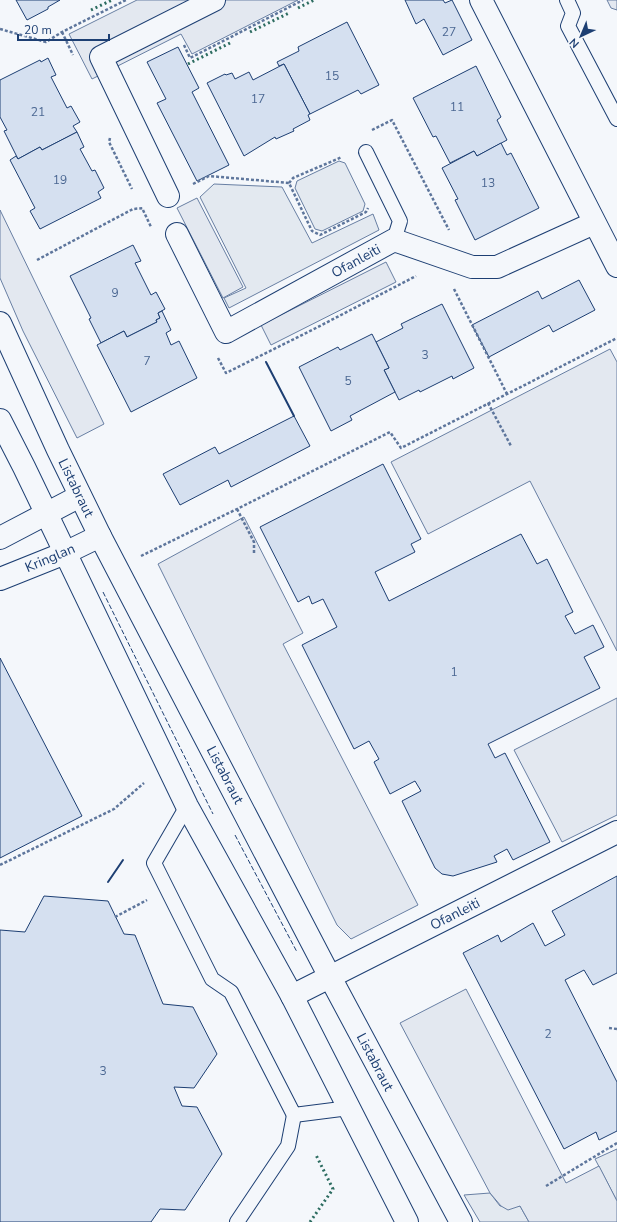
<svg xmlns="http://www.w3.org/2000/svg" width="617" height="1222" font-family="'Nunito Sans',sans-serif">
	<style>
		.green { fill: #e3e9f0; stroke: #687fa3 }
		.parking { fill: #e3e8f0; stroke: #687fa3 }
		.building { fill: #d5e0f0; stroke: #1d3f73 }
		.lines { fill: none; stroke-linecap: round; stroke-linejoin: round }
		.service-casing { stroke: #1d3f73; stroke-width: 16 }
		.minor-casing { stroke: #1d3f73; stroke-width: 24 }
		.tertiary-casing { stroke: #1d3f73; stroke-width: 24 }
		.path { stroke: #5e769c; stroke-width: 2.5; stroke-dasharray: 3 2; stroke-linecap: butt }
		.service { stroke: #f4f7fb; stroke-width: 14 }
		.minor { stroke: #f4f7fb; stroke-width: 22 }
		.tertiary { stroke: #f4f7fb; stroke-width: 22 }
		.hedge { stroke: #2c6c60; stroke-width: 3; stroke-dasharray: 2 3; stroke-linecap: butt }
		.fence { stroke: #1d3f73; stroke-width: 1; stroke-dasharray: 5 2; stroke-linecap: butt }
		.wall { stroke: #1d3f73; stroke-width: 2 }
		.labels { text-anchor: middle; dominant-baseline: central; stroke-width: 3; stroke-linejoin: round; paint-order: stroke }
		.number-label { font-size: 12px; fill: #4b6792 }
		.street-label { font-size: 14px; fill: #1d3f73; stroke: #f4f7fb }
	</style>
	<rect width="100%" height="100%" fill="#f4f7fb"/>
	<g class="green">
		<path d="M339,161L345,163L365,204L363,211L322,231L315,229L295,188L297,181Z"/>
		<path d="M214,184L282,187L312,243L373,214L379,230L229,308L224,298L246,288L200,197Z"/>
		<path d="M617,1149V1201L595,1159Z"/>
		<path d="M490,1193L500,1206H520L529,1222H480L464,1195Z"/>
	</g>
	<g class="parking">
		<path d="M137,0H298L192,54L181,34L92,79L69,34Z"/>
		<path d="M607,0H617V10L611,8Z"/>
		<path d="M197,198L243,287L223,298L177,208Z"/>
		<path d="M0,210L104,424L77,438L23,331L0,278Z"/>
		<path d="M386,262L396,282L271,345L261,325Z"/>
		<path d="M610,349L617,362V651L530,481L428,534L391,462Z"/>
		<path d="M244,517L303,633L283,644L418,905L351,939L337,925L158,564Z"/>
		<path d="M617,698V815L562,842L514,750Z"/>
		<path d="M466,989L566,1183L599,1166L617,1201V1222H529L520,1206L508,1210L501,1206L490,1193L400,1023Z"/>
	</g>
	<g class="building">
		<path d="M16,0H60L48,7V9L27,20Z"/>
		<path d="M405,0H443L445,3L452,0L472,40L443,55L424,19L416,24Z"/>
		<path d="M347,22L379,85L361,94L358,90L310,114L284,64L279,66L277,62L299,51L298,47Z"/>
		<path d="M178,47L199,88L192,92L229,165L197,181L157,103L166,99L147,62Z"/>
		<path d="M48,58L56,75L51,77L67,108L71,106L80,122L73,126L77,132L42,150L40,147L18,159L4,131L7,130L0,117V80L40,60L41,62Z"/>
		<path d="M284,64L310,114L308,115L310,120L293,129L294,131L276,139L275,137L244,156L207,83L225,74L226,75L232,73L235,79L249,72L253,80Z"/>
		<path d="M476,66L501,117L497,120L507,140L477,156L474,151L450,163L436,136L433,137L413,98Z"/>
		<path d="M77,132L84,147L80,149L92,171L95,170L104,188L98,192L101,198L40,229L30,211L35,208L10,160L16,156L18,159L40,147L42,150Z"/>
		<path d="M501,143L507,155L511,153L539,208L475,240L455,200L458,199L442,168L474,151L477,156Z"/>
		<path d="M133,245L141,261L135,263L151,295L156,292L165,309L158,313L160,318L156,320L157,322L127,337L124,331L101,343L89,319L91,318L70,276Z"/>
		<path d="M579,280L595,310L553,332L549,325L489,357L472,325L538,291L542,299Z"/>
		<path d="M442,304L474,368L453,379L452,376L420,392L419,390L399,400L384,370L389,368L376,342L403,328L401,324Z"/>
		<path d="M162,311L171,330L166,333L171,345L179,341L197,378L131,412L97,345L124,331L127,337L157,322L156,320L160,318L158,313Z"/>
		<path d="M372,334L389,368L384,370L395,392L350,416L352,420L331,431L299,367L338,347L340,350Z"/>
		<path d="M294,416L310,446L231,487L228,480L180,505L163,474L215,447L219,454Z"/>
		<path d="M383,464L421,539L411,544L415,552L375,572L389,601L521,534L537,564L547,559L573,612L565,616L575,634L593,625L604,647L584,657L600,688L488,744L495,758L505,753L550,842L513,860L507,849L494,856L497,862L453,876L442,874L435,868L402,801L421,791L415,781L390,794L374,762L379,759L369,741L354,749L302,645L337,627L323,599L312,604L309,596L298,602L260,527Z"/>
		<path d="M0,658L82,816L0,858Z"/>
		<path d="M617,876V973L593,985L584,970L565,980L617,1082V1131L599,1140L596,1132L564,1149L463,953L498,935L501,942L533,923L545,946L565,935L552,911Z"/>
		<path d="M44,896L108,901L124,934L135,935L163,1004L193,1007L217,1054L194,1088L174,1087L182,1106L197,1107L222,1154L185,1210L160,1209L151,1222H0V930L25,932Z"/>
	</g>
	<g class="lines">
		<g class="service-casing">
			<g id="service">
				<path d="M567,0L573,13L568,26L617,119"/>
				<path d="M366,152L400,221L394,240"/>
				<path d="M187,806L154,863L212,979L231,992L294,1115L349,1108"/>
				<path d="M237,1222L288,1146L294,1115"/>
			</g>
		</g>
		<g class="minor-casing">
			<g id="minor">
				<path d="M481,0L617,266"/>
				<path d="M168,196L101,57L214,0"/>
				<path d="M177,234L226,332L394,240L472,267H497L594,223"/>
				<path d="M0,538L80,496"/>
				<path d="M0,579L65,553L100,536"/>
				<path d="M292,996L617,832"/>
			</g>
		</g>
		<g class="tertiary-casing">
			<g id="tertiary">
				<path d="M0,323L58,450L100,536L330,977L461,1222"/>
				<path d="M0,420L24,467L187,806L292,996L407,1222"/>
			</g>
		</g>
		<g class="path">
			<path d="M0,29L46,42L62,32L126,0"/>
			<path d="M62,32L73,55"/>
			<path d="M184,45L190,58L303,0"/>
			<path d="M372,130L392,120L449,230"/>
			<path d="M110,138L109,142L132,189"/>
			<path d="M289,183L293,178L342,157"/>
			<path d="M193,184L209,176L289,183L312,231L320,235L366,212L368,208"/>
			<path d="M143,210L151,227"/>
			<path d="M37,260L133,209L144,208"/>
			<path d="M454,289L507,394"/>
			<path d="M218,358L226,373L316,328L416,276"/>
			<path d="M488,403L511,446"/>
			<path d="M237,509L254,542V555"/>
			<path d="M141,556L237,509L390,432L401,448L617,338"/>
			<path d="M0,865L114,809L144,783"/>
			<path d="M115,917L147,900"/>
			<path d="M609,1028L617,1029"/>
			<path d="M546,1186L617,1143"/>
		</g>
		<use href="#service" class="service"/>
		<use href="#minor" class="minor"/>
		<use href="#tertiary" class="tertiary"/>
		<g class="hedge">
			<path d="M298,8L314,0"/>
			<path d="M91,10L112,0"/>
			<path d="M250,32L289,13"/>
			<path d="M188,64L232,42"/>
			<path d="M310,1222L333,1189L316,1155"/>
		</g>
		<g class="fence">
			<path d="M103,592L213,814"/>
			<path d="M235,835L297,952"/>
		</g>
		<g class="wall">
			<path d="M266,362L294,416"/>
			<path d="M108,882L123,860"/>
		</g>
	</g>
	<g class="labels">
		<g class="number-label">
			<text x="449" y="32">27</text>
			<text x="332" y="76">15</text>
			<text x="258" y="99">17</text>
			<text x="457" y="107">11</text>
			<text x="38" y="112">21</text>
			<text x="60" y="180">19</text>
			<text x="488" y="183">13</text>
			<text x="115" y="293">9</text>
			<text x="425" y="355">3</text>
			<text x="147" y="361">7</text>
			<text x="348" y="381">5</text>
			<text x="454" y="672">1</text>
			<text x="548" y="1034">2</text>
			<text x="103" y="1071">3</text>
		</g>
		<g class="street-label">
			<text transform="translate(356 261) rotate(-29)">Ofanleiti</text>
			<text transform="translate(76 488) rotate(64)">Listabraut</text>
			<text transform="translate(50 558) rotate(-23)">Kringlan</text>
			<text transform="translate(225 775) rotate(62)">Listabraut</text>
			<text transform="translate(455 914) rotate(-27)">Ofanleiti</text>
			<text transform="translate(375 1062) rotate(62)">Listabraut</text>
		</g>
	</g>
	<g transform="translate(581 36) rotate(224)" stroke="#f4f7fb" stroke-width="3" paint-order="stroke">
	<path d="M0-3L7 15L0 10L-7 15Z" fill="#1d3f73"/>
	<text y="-6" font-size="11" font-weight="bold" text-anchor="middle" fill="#1d3f73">N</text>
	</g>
	<path d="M18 34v6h91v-6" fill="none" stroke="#1d3f73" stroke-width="2"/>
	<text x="24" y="34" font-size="12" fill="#1d3f73" stroke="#f4f7fb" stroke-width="3" paint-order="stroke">20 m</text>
</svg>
